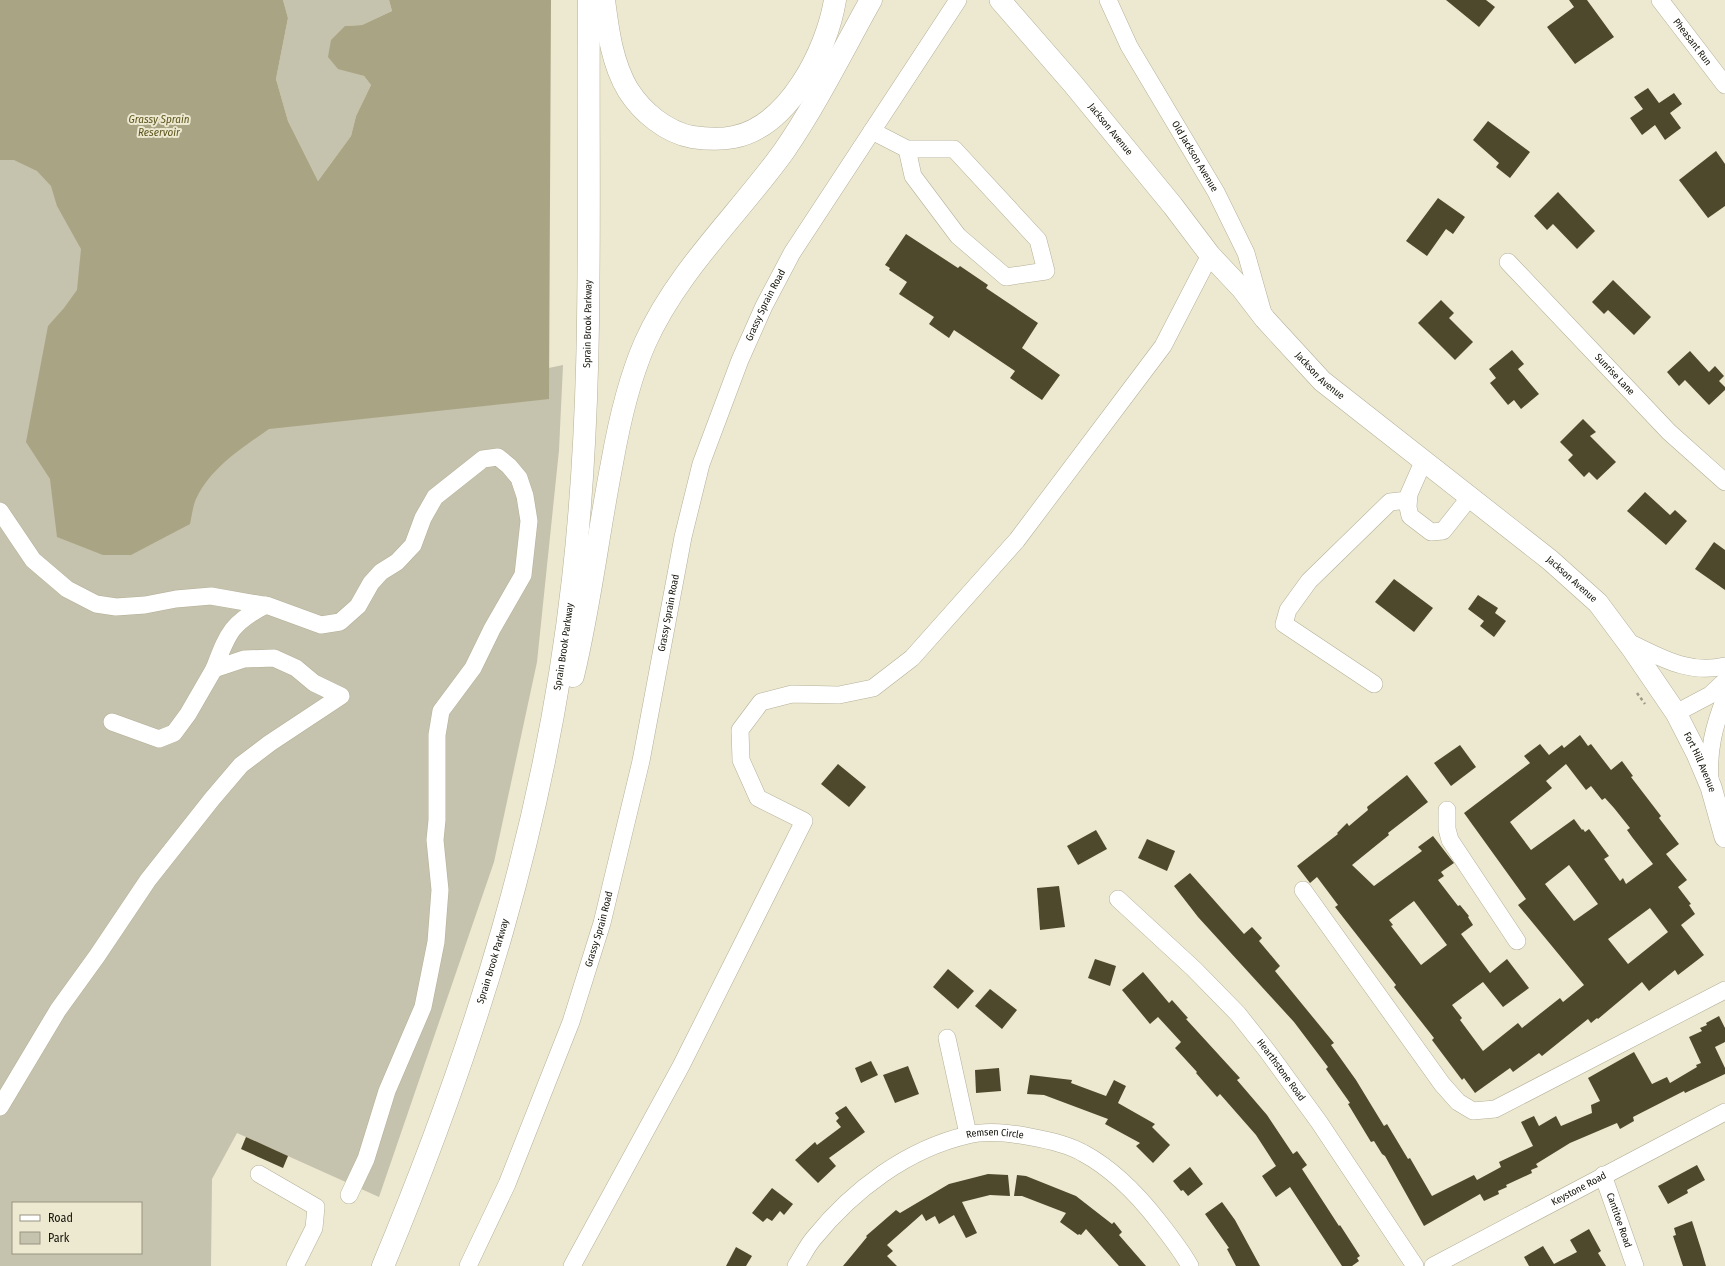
<svg xmlns="http://www.w3.org/2000/svg" width="1725" height="1266" font-family="'Fira Sans Condensed',sans-serif">
	<style>
		.green { fill: #c5c2ad; fill-rule: evenodd }
		.forest { fill: #a9a484 }
		.building { fill: #4e492c; fill-rule: evenodd }
		.lines { fill: none; stroke-linecap: round; stroke-linejoin: round }
		.minor-casing { stroke: #b4b098; stroke-width: 18 }
		.major-casing { stroke: #b4b098; stroke-width: 22 }
		.highway-casing { stroke: #b4b098; stroke-width: 23 }
		.path { stroke: #9d9b87; stroke-width: 2.5; stroke-dasharray: 3 3; stroke-linecap: butt }
		.minor { stroke: #fff; stroke-width: 17 }
		.major { stroke: #fff; stroke-width: 21 }
		.highway { stroke: #fff; stroke-width: 22 }
		.labels { text-anchor: middle; dominant-baseline: central; stroke-width: 4; stroke-linejoin: round; paint-order: stroke }
		.street-label { font-size: 10px; fill: #16150c; stroke: #ede9d0 }
		.water-label { font-size: 11px; font-style: italic; fill: #5e551e; stroke: #ede9d0 }
	</style>
	<rect width="100%" height="100%" fill="#ede9d0"/>
	<g class="green">
		<path d="M283,0H389L392,11L362,25L345,26L338,68L364,76L371,85L356,116L351,136L318,181L288,121L276,79L288,18Z"/>
		<path d="M0,136L113,188L253,418H309L563,365L559,450L537,662L494,862L379,1197L237,1133L212,1179L211,1266H0ZM13,1203H141V1253H13Z"/>
	</g>
	<path class="forest" d="M0,0H283L288,18L276,79L288,121L318,181L351,136L356,116L371,85L364,76L338,69L328,57L331,40L345,26L362,25L392,11L389,0H551L549,399L269,429C242,448 212,467 197,497C193,504 192,515 190,524L131,555H103L57,537L50,479L26,442L48,326L64,308L77,290L81,249L57,206L51,186L37,171L14,160H0Z"/>
	<g class="building">
		<path d="M1446,0H1486L1495,7L1479,27Z"/>
		<path d="M1569,0H1587L1614,37L1575,64L1547,27L1574,7Z"/>
		<path d="M1648,88L1659,103L1674,93L1682,104L1670,113L1681,128L1665,140L1655,125L1642,135L1630,118L1643,109L1634,97Z"/>
		<path d="M1488,121L1530,152L1510,178L1496,167L1499,163L1473,140Z"/>
		<path d="M1716,151L1725,164V206L1708,218L1679,180Z"/>
		<path d="M1558,192L1595,231L1577,249L1553,224L1547,230L1534,216Z"/>
		<path d="M1438,198L1465,217L1453,234L1446,229L1427,256L1406,241Z"/>
		<path d="M906,234L958,268L960,266L988,285L986,288L1038,323L1022,348L1060,375L1042,400L1010,378L1015,371L954,330L949,338L929,324L934,317L899,294L907,282L889,270L890,268L885,265Z"/>
		<path d="M1613,280L1651,317L1634,335L1608,310L1604,314L1592,302Z"/>
		<path d="M1441,300L1454,313L1449,318L1473,342L1455,360L1418,323Z"/>
		<path d="M1512,350L1524,364L1518,369L1539,394L1521,409L1514,400L1508,405L1490,383L1496,378L1489,369Z"/>
		<path d="M1690,351L1709,372L1715,366L1724,376L1719,381L1725,387V390L1709,405L1685,380L1679,386L1667,372Z"/>
		<path d="M1583,419L1596,432L1590,436L1616,462L1597,480L1589,472L1584,477L1568,460L1573,455L1560,442Z"/>
		<path d="M1645,492L1670,515L1675,510L1687,521L1666,545L1627,511Z"/>
		<path d="M1714,542L1725,550V590L1695,569Z"/>
		<path d="M1394,579L1433,608L1414,632L1375,602Z"/>
		<path d="M1478,595L1498,608L1495,613L1506,621L1494,637L1480,626L1484,621L1468,609Z"/>
		<path d="M1580,735L1588,746L1591,744L1611,770L1622,761L1633,776L1631,777L1661,816L1659,818L1679,844L1666,854L1687,880L1678,887L1691,904L1689,905L1695,914L1681,925L1704,955L1678,975L1675,970L1649,991L1642,982L1598,1019L1597,1018L1591,1023L1588,1019L1542,1056L1539,1053L1513,1072L1510,1068L1475,1093L1464,1078L1462,1080L1432,1040L1434,1038L1394,987L1396,985L1335,907L1338,905L1317,877L1310,883L1297,866L1338,834L1337,833L1347,823L1349,826L1368,810L1367,807L1407,775L1428,802L1388,833L1389,835L1352,865L1374,886L1422,851L1418,847L1433,836L1450,858L1454,863L1441,872L1444,876L1438,880L1458,906L1460,905L1469,916L1468,917L1473,925L1461,934L1490,973L1507,959L1529,988L1503,1007L1483,982L1452,1005L1462,1018L1460,1020L1483,1051L1518,1023L1522,1028L1560,998L1563,1002L1584,985L1518,905L1526,899L1464,813L1530,763L1524,756L1540,744L1549,755L1562,745L1564,748ZM1566,764L1586,790L1591,786L1602,800L1605,798L1614,808L1630,828L1627,830L1632,837L1653,864L1626,884L1623,878L1620,881L1604,859L1609,856L1589,829L1585,832L1583,829L1582,830L1574,819L1531,850L1510,822L1552,788L1546,781ZM1569,865L1598,904L1574,921L1545,884ZM1414,901L1447,945L1421,965L1391,926L1393,925L1389,920ZM1650,908L1668,932L1628,964L1608,939Z"/>
		<path d="M1460,745L1476,767L1451,786L1434,763Z"/>
		<path d="M838,764L866,787L849,807L821,784Z"/>
		<path d="M1096,830L1107,849L1078,865L1067,846Z"/>
		<path d="M1147,839L1175,851L1167,871L1138,858Z"/>
		<path d="M1190,873L1244,934L1252,927L1262,938L1259,941L1280,966L1275,971L1334,1043L1331,1045L1356,1080L1384,1126L1387,1124L1408,1159L1410,1158L1432,1196L1474,1175L1477,1180L1501,1167L1499,1162L1533,1146L1521,1122L1534,1116L1539,1126L1556,1116L1561,1126L1592,1113L1591,1105L1600,1101L1588,1078L1634,1052L1652,1084L1667,1077L1670,1083L1697,1067L1696,1065L1701,1063L1689,1037L1702,1031L1700,1028L1707,1025L1706,1023L1719,1016L1725,1028V1042L1715,1047L1725,1068V1074L1685,1093L1684,1091L1633,1117L1634,1121L1620,1129L1617,1123L1570,1143L1536,1164L1538,1167L1531,1170L1532,1173L1506,1185L1507,1187L1498,1191L1499,1194L1484,1201L1480,1194L1424,1226L1385,1156L1382,1154L1374,1141L1371,1142L1348,1104L1350,1103L1326,1069L1328,1067L1294,1022L1198,917L1174,886Z"/>
		<path d="M1059,886L1065,927L1040,930L1037,888Z"/>
		<path d="M1095,959L1116,966L1110,986L1088,978Z"/>
		<path d="M948,969L974,991L958,1009L933,987Z"/>
		<path d="M1143,972L1169,1003L1172,1000L1188,1018L1186,1019L1240,1078L1237,1080L1267,1115L1293,1154L1297,1151L1307,1165L1302,1169L1339,1226L1340,1225L1360,1256L1357,1258L1359,1261L1352,1266H1342L1290,1187L1276,1197L1262,1176L1276,1166L1256,1135L1220,1094L1217,1097L1196,1073L1197,1072L1175,1048L1181,1042L1158,1017L1150,1024L1122,990Z"/>
		<path d="M990,989L1017,1010L1002,1029L975,1006Z"/>
		<path d="M871,1061L878,1075L861,1083L855,1068Z"/>
		<path d="M908,1066L919,1094L895,1103L883,1075Z"/>
		<path d="M999,1068L1001,1091L976,1093L975,1070Z"/>
		<path d="M1030,1075L1072,1080L1071,1083L1106,1096L1114,1080L1126,1086L1118,1103L1155,1124L1152,1127L1170,1145L1153,1163L1136,1146L1140,1143L1105,1124L1108,1119L1044,1095L1027,1094Z"/>
		<path d="M846,1106L865,1132L829,1158L836,1166L818,1183L795,1160L815,1142L817,1145L841,1127L836,1121L839,1118L835,1113Z"/>
		<path d="M246,1137L288,1156L283,1168L241,1149Z"/>
		<path d="M1697,1165L1705,1180L1687,1190L1688,1193L1668,1204L1658,1186Z"/>
		<path d="M1190,1167L1203,1184L1188,1196L1183,1190L1181,1191L1173,1181Z"/>
		<path d="M988,1174L1008,1175L1010,1196L990,1195L962,1202L977,1233L966,1238L954,1215L939,1224L935,1216L926,1221L922,1214L887,1245L893,1251L887,1256L897,1266H843L867,1237L866,1236L896,1210L900,1213L949,1184Z"/>
		<path d="M1017,1175L1026,1176L1076,1196L1112,1224L1114,1222L1122,1232L1119,1235L1146,1266H1119L1086,1229L1081,1235L1079,1234L1078,1235L1060,1222L1066,1213L1022,1196H1014Z"/>
		<path d="M772,1188L793,1204L784,1215L780,1211L772,1221L767,1218L763,1222L752,1213Z"/>
		<path d="M1222,1202L1235,1220L1260,1266H1236L1227,1249L1229,1248L1205,1214Z"/>
		<path d="M1692,1221L1701,1249L1706,1266H1683L1673,1236L1676,1235L1674,1228Z"/>
		<path d="M1589,1229L1601,1251L1598,1253L1606,1266H1529L1524,1257L1543,1246L1554,1264L1577,1252L1570,1240Z"/>
		<path d="M736,1247L752,1256L746,1266H726Z"/>
	</g>
	<g class="lines">
		<g class="minor-casing">
			<g id="minor">
				<path id="s1" d="M1108,0L1129,46L1216,192L1246,253L1263,313"/>
				<path id="s2" d="M1660,0L1725,85"/>
				<path d="M872,131L907,149H954L1038,240L1046,271L1006,277L958,236L913,176L907,149"/>
				<path id="s3" d="M1508,262L1669,432L1725,482"/>
				<path d="M1424,460L1409,494L1408,507L1410,516L1431,532L1443,531L1470,497"/>
				<path d="M0,511L33,560L67,589L96,604L116,607L145,605L176,599L211,596L269,606L321,625L340,622L358,606L371,583L381,572L397,562L413,545L423,518L435,497L483,459L498,457L509,466L519,478L525,496L529,521L523,575L492,629L473,668L441,711L437,735V820L435,840L440,890L436,942L423,1007L387,1091L366,1159L349,1195"/>
				<path d="M1626,641C1659,656 1687,675 1725,666"/>
				<path d="M1374,684L1284,624L1288,610L1309,581L1390,502L1408,500"/>
				<path d="M1676,713L1710,695L1725,681"/>
				<path d="M112,722L159,739L174,733L188,714L214,669"/>
				<path d="M1710,779C1708,750 1714,726 1725,698"/>
				<path d="M1447,810V829L1450,840L1517,941"/>
				<path d="M1303,890L1442,1084L1458,1102L1473,1111L1495,1109L1725,990"/>
				<path id="s4" d="M1118,899L1194,969L1238,1014L1268,1052L1319,1122L1415,1266"/>
				<path d="M947,1038L968,1134"/>
				<path d="M0,1107L58,1010L97,956L148,880L212,799L241,765L270,743L341,696L314,683L296,668L274,658L244,659L214,669C228,633 231,623 266,605"/>
				<path d="M259,1174L316,1207L314,1228L295,1266"/>
				<path id="s5" d="M1603,1175L1635,1266"/>
				<path id="s6" d="M468,1266L507,1184L571,1022L602,923L641,761L683,537L701,464L740,360L764,306L792,253L958,0"/>
				<path d="M572,1266L681,1066L804,821L758,798L741,760L740,730L761,702L792,694L839,695L873,688L912,658L1017,540L1163,346L1210,255"/>
				<path id="s7" d="M796,1266C802,1257 807,1246 814,1238C853,1190 907,1149 968,1135C988,1130 1010,1133 1031,1137C1048,1140 1067,1144 1083,1153C1113,1169 1138,1195 1159,1222C1170,1236 1181,1250 1190,1266"/>
				<path id="s8" d="M1433,1266L1725,1112"/>
			</g>
		</g>
		<g class="major-casing">
			<g id="major">
				<path id="s9" d="M1000,0L1073,84L1173,206L1210,255L1242,289L1265,319L1322,381L1550,560L1598,603L1633,650L1676,713L1697,754L1711,787L1725,837"/>
			</g>
		</g>
		<g class="highway-casing">
			<g id="highway">
				<path d="M604,0C608,31 612,63 628,90C642,112 666,132 692,137C706,139 720,140 734,137C789,126 827,50 835,0"/>
				<path d="M573,676C590,606 598,534 612,463C619,423 628,382 645,343C677,271 738,215 784,151C817,103 843,50 871,0"/>
				<path id="s10" d="M383,1266C476,1043 546,820 573,579C595,386 587,193 589,0"/>
			</g>
		</g>
		<path class="path" d="M1637,693L1645,704"/>
		<use href="#minor" class="minor"/>
		<use href="#major" class="major"/>
		<use href="#highway" class="highway"/>
	</g>
	<g class="labels">
		<g class="street-label">
			<text stroke="none"><textPath href="#s2" startOffset="53">Pheasant Run</textPath></text>
			<text stroke="none"><textPath href="#s9" startOffset="170">Jackson Avenue</textPath></text>
			<text stroke="none"><textPath href="#s1" startOffset="179">Old Jackson Avenue</textPath></text>
			<text stroke="none"><textPath href="#s6" startOffset="1010">Grassy Sprain Road</textPath></text>
			<text stroke="none"><textPath href="#s10" startOffset="971">Sprain Brook Parkway</textPath></text>
			<text stroke="none"><textPath href="#s3" startOffset="155">Sunrise Lane</textPath></text>
			<text stroke="none"><textPath href="#s9" startOffset="494">Jackson Avenue</textPath></text>
			<text stroke="none"><textPath href="#s9" startOffset="818">Jackson Avenue</textPath></text>
			<text stroke="none"><textPath href="#s6" startOffset="686">Grassy Sprain Road</textPath></text>
			<text stroke="none"><textPath href="#s10" startOffset="647">Sprain Brook Parkway</textPath></text>
			<text stroke="none"><textPath href="#s9" startOffset="1043">Fort Hill Avenue</textPath></text>
			<text stroke="none"><textPath href="#s6" startOffset="362">Grassy Sprain Road</textPath></text>
			<text stroke="none"><textPath href="#s10" startOffset="324">Sprain Brook Parkway</textPath></text>
			<text stroke="none"><textPath href="#s4" startOffset="237">Hearthstone Road</textPath></text>
			<text stroke="none"><textPath href="#s7" startOffset="249">Remsen Circle</textPath></text>
			<text stroke="none"><textPath href="#s8" startOffset="165">Keystone Road</textPath></text>
			<text stroke="none"><textPath href="#s5" startOffset="48">Cantitoe Road</textPath></text>
		</g>
		<g class="water-label">
			<text x="159" y="119">Grassy Sprain<tspan x="159" dy="13">Reservoir</tspan></text>
		</g>
	</g>
	<rect x="12" y="1202" width="130" height="52" fill="#ede9d0" stroke="#979482"/>
	<rect x="20" y="1215" width="20" height="6" fill="#ffffff" stroke="#979482"/>
	<text x="48" y="1222" font-size="12" fill="#16150c">Road</text>
	<rect x="20" y="1232" width="20" height="12" fill="#c5c2ad" stroke="#979482"/>
	<text x="48" y="1242" font-size="12" fill="#16150c">Park</text>
</svg>
